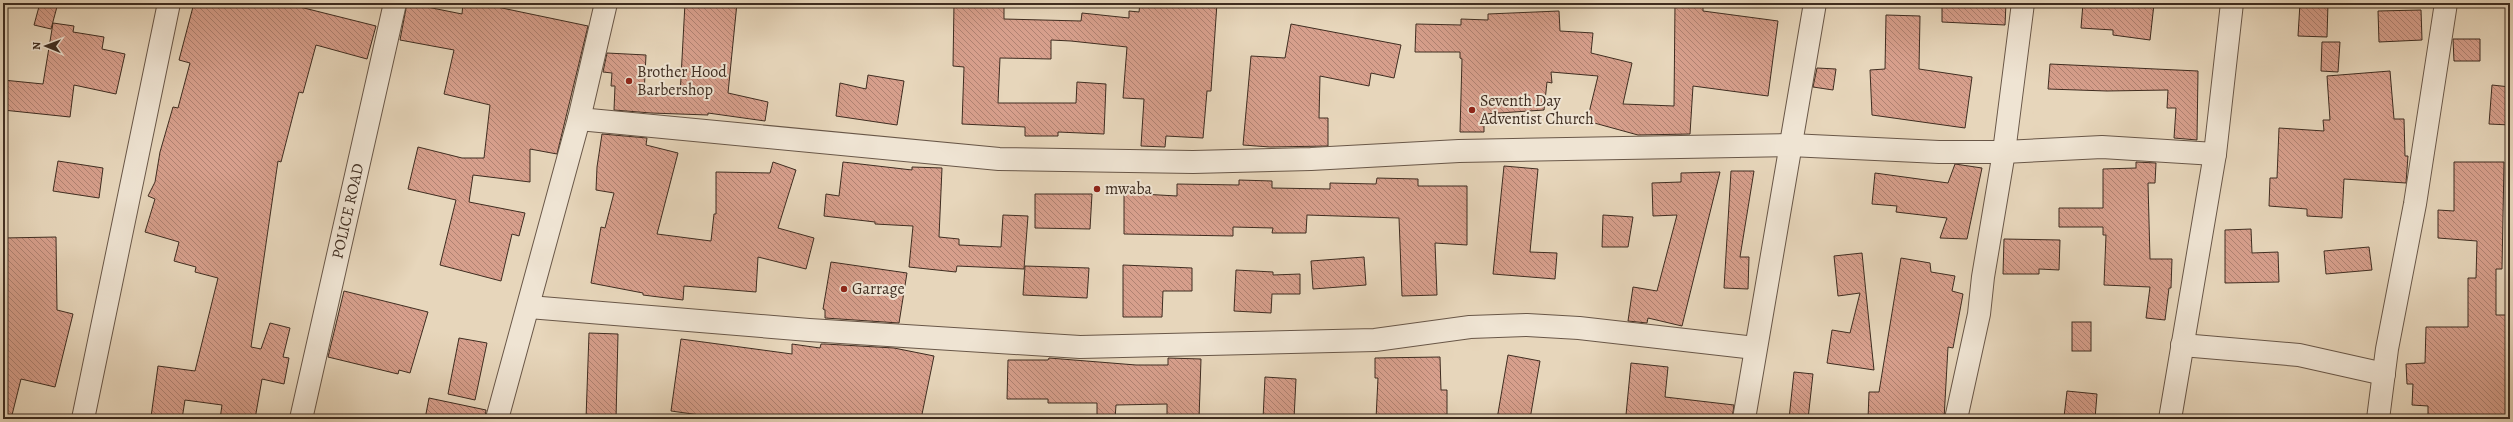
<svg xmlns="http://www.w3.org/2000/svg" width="2513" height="422" font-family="Alegreya,serif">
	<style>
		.building { fill: url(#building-back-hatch); stroke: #3f2d21 }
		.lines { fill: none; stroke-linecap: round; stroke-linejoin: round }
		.minor-casing { stroke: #695748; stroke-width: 24 }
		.minor { stroke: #efe4d3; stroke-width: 22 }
		.poi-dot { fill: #8f2418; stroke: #efe4d3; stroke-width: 1.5 }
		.labels { text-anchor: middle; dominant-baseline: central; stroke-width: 4; stroke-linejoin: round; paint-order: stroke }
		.poi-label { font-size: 16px; fill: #3f2d21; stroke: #efe4d3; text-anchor: start }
		.street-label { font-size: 16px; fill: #3f2d21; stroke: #efe4d3 }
	</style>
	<defs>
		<pattern id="building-back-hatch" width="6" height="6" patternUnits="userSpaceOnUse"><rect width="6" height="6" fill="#d79f8c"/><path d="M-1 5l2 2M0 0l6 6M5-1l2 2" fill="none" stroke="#b08272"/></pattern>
	</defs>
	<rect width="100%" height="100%" fill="#e7d6bb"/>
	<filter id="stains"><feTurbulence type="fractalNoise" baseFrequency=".005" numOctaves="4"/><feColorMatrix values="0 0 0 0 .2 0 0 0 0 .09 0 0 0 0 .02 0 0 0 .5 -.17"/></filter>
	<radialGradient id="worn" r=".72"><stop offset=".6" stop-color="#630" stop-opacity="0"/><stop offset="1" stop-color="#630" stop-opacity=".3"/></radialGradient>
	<g class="building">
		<path d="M40,3H58L51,29L34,25Z"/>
		<path d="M194,3H284L376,26L367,59L316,45L303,93L299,92L281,162L278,161L251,347L261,349L270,323L290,328L283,357L289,358L284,384L262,379L255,419H220L222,405L185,400L182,419L151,417L158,366L195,371L218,278L195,272L196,267L174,261L179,242L145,232L155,199L148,196L155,182L160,152L173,107L178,108L190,63L179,60Z"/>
		<path d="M407,3L462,14L463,3H478L588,26L557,154L530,149V182L473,175L469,202L525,213L519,236L512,234L501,281L440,265L456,200L408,189L418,147L462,158H484L490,105L444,94L454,50L400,40Z"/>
		<path d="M685,3H737L728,93L768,102L765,121L708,113V115L651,113L614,110L615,86H611L612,73L603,72L607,53L646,55L644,94L680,96Z"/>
		<path d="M954,3H1004V19L1081,21L1082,13L1129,18V11L1139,12L1140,3H1217L1211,91H1207L1203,138L1166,136L1165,147L1141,146L1144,99L1123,98L1127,47L1071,41L1051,40V59L1000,58L998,103H1076L1077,82L1106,84L1104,134L1058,132V136H1025V127L962,124L964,67L953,66Z"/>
		<path d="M1675,3L1703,4V11L1778,21L1768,96L1693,86L1690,134L1638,135L1587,121L1598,76L1551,72L1552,83L1547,82L1544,110L1484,114V132H1460L1462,59L1460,58V52H1415L1416,24L1461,25V19L1488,20V14L1559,11L1560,31L1593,33L1591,53L1632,63L1623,104L1674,106Z"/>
		<path d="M1942,3H2006L2005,25L1942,22Z"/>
		<path d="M2083,3L2154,4L2150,40L2113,35V30L2081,28Z"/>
		<path d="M2300,3H2328L2327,37L2298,36Z"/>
		<path d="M2421,10L2422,40L2379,42L2378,11Z"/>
		<path d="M1886,15L1920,16L1919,69L1972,77L1965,128L1872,115L1870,70L1885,69Z"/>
		<path d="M53,23L74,26L73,32L104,37L102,49L125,54L116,94L74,85L70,117L3,110V80L43,84Z"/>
		<path d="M1291,24L1401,45L1394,78L1371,73L1369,86L1320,76L1319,118H1328V146L1270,147L1243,145L1251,56L1285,58Z"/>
		<path d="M2453,39H2480V61H2454Z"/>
		<path d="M2322,42H2340L2338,72L2321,71Z"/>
		<path d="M2050,64L2198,71L2197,140L2174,138L2176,108H2167L2168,90L2107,91L2048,89Z"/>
		<path d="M1817,68L1836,69L1833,90L1813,87Z"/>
		<path d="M2390,71L2394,119H2404L2405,156H2408L2406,183L2344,179L2342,218L2307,216V209L2269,206L2270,178H2277L2279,128L2324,131L2323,120H2330L2327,76Z"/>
		<path d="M868,75L904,81L897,125L836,116L840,83L866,89Z"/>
		<path d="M2492,85L2510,87V125L2489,124Z"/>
		<path d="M602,134L647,138L646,145L678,153L657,234L711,241L714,214H716V172L770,173L773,162L796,170L778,228L814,238L806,269L758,257L756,292L684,286L683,300L643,295V293L591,283L601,227L605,228L614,193L596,190L597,167Z"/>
		<path d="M58,161L103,168L99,198L53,191Z"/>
		<path d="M843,162L912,170V167L942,168L939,237L959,239V245L1001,247L1003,215L1028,216L1024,269L957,266L956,272L909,267L913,226L875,224V222L824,216L826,194L839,196Z"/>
		<path d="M2136,162L2156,163L2155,183H2148L2150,259H2172L2171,288H2169L2165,320L2146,318L2150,287L2104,285L2106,235H2103V227H2059V208H2103V169L2136,168Z"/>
		<path d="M2454,162H2504L2502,269H2496V315H2510V419H2428V406L2412,405L2413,384H2407L2406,364L2425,363L2426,327H2468V278H2476L2477,241L2438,238V210L2454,211Z"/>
		<path d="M1955,164L1982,168L1967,239L1940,238L1947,218L1896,212L1897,206L1872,204L1875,173L1948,183Z"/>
		<path d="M1504,166L1538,169L1530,252L1557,253L1555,279L1493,274Z"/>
		<path d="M1731,171H1754L1740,257H1749L1748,289L1724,288Z"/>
		<path d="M1720,172L1682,326L1648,318L1647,323L1628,321L1633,287L1657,291L1677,215L1653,216L1652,183L1681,182V173Z"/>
		<path d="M1377,178L1418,179V186H1467V245L1435,243L1437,295L1402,296L1399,218L1307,215L1306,233H1272L1273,228L1233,227V236L1124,234V193L1177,196V184L1239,185V180L1272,181V188L1330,189V183L1376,184Z"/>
		<path d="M1035,194H1092L1090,229L1035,228Z"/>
		<path d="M1603,215L1633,217L1628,247H1602Z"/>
		<path d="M2251,229L2252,253L2278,252L2279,282L2225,283V230Z"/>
		<path d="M56,237L57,310L73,314L55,387L21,379L11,419H3V238Z"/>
		<path d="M2004,239L2060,240L2059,270L2039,269V274H2003Z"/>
		<path d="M2369,247L2372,270L2326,274L2324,251Z"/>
		<path d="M1862,253L1866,293L1874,370L1827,363L1832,330L1850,333L1860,293L1838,296L1834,256Z"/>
		<path d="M1364,257L1366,285L1313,289L1311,261Z"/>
		<path d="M1901,258L1930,263L1931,272L1955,276L1952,291L1963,294L1953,348L1948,347L1944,419H1868L1869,392H1879Z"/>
		<path d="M831,262L907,273L899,323L825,318V310L823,309Z"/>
		<path d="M1123,265L1192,268V291H1163L1162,317H1123Z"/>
		<path d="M1025,266L1089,268L1087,298L1023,295Z"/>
		<path d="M1236,270L1273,272V275L1300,274V294H1272L1271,313L1234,311Z"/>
		<path d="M344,291L428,312L410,373L399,370L398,374L328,357Z"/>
		<rect x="2072" y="322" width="19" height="29"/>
		<path d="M589,333L618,334L616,419H586Z"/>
		<path d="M459,338L487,343L475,400L448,394Z"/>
		<path d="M681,339L792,354V344L820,348L821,344H825L894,348L934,356L921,419H700V415L671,411Z"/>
		<path d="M1508,355L1540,361L1530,419H1497Z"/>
		<path d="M1440,357L1441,390H1447V419H1376L1378,378H1375V358Z"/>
		<path d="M1049,358L1136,365H1168V358L1201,359L1199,419H1167V404L1116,405L1115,419H1097V403H1048V399H1007L1008,360H1048Z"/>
		<path d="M1631,363L1668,367L1665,397L1734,405L1732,419H1660L1626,415Z"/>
		<path d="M1794,372L1813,374L1808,419H1789Z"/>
		<path d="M1265,377L1296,379L1294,419H1263Z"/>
		<path d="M2067,391L2097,394L2095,419L2064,417Z"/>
		<path d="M429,398L486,410L485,419H425Z"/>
	</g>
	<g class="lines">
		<g class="minor-casing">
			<g id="minor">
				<path d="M579,119L999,159L1193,162L1311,159L1459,151L1790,145L1939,152H2004L2102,147L2215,154"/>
				<path d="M529,307L809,330L1080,347L1375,340L1470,327L1527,325L1579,328L1755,348"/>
				<path d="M2182,345L2299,355L2384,374"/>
				<path d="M83,419L169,3"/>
				<path id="s1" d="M301,419L395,3"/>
				<path d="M497,419L579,119L606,3"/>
				<path d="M1744,419L1815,3"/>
				<path d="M1956,419L1979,314L1983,277L2004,152L2023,3"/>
				<path d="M2170,419L2215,154L2232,3"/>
				<path d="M2378,419L2387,349L2415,204L2446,3"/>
			</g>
		</g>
		<use href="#minor" class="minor"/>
	</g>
	<g class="poi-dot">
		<circle cx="629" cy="81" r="4"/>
		<circle cx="1472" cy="110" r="4"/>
		<circle cx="1097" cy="189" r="4"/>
		<circle cx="844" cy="289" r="4"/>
	</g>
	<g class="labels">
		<g class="poi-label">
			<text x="637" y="72">Brother Hood<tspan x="637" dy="18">Barbershop</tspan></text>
			<text x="1480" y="101">Seventh Day<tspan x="1480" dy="18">Adventist Church</tspan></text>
			<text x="1105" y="189">mwaba</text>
			<text x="852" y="289">Garrage</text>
		</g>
		<g class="street-label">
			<text stroke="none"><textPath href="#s1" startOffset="213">POLICE ROAD</textPath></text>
		</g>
	</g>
	<rect width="2513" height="422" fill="none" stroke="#e7d6bb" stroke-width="16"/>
	<rect x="4" y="4" width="2505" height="414" fill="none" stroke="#3f2d21" stroke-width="2"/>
	<rect x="8" y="8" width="2497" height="406" fill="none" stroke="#3f2d21"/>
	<g transform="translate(46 46) rotate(271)" stroke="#efe4d3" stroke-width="3" paint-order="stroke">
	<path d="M0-3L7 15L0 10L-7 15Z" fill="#3f2d21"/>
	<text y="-6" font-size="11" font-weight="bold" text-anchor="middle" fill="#3f2d21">N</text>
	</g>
	<rect width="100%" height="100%" filter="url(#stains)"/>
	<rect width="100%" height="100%" fill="url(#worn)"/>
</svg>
